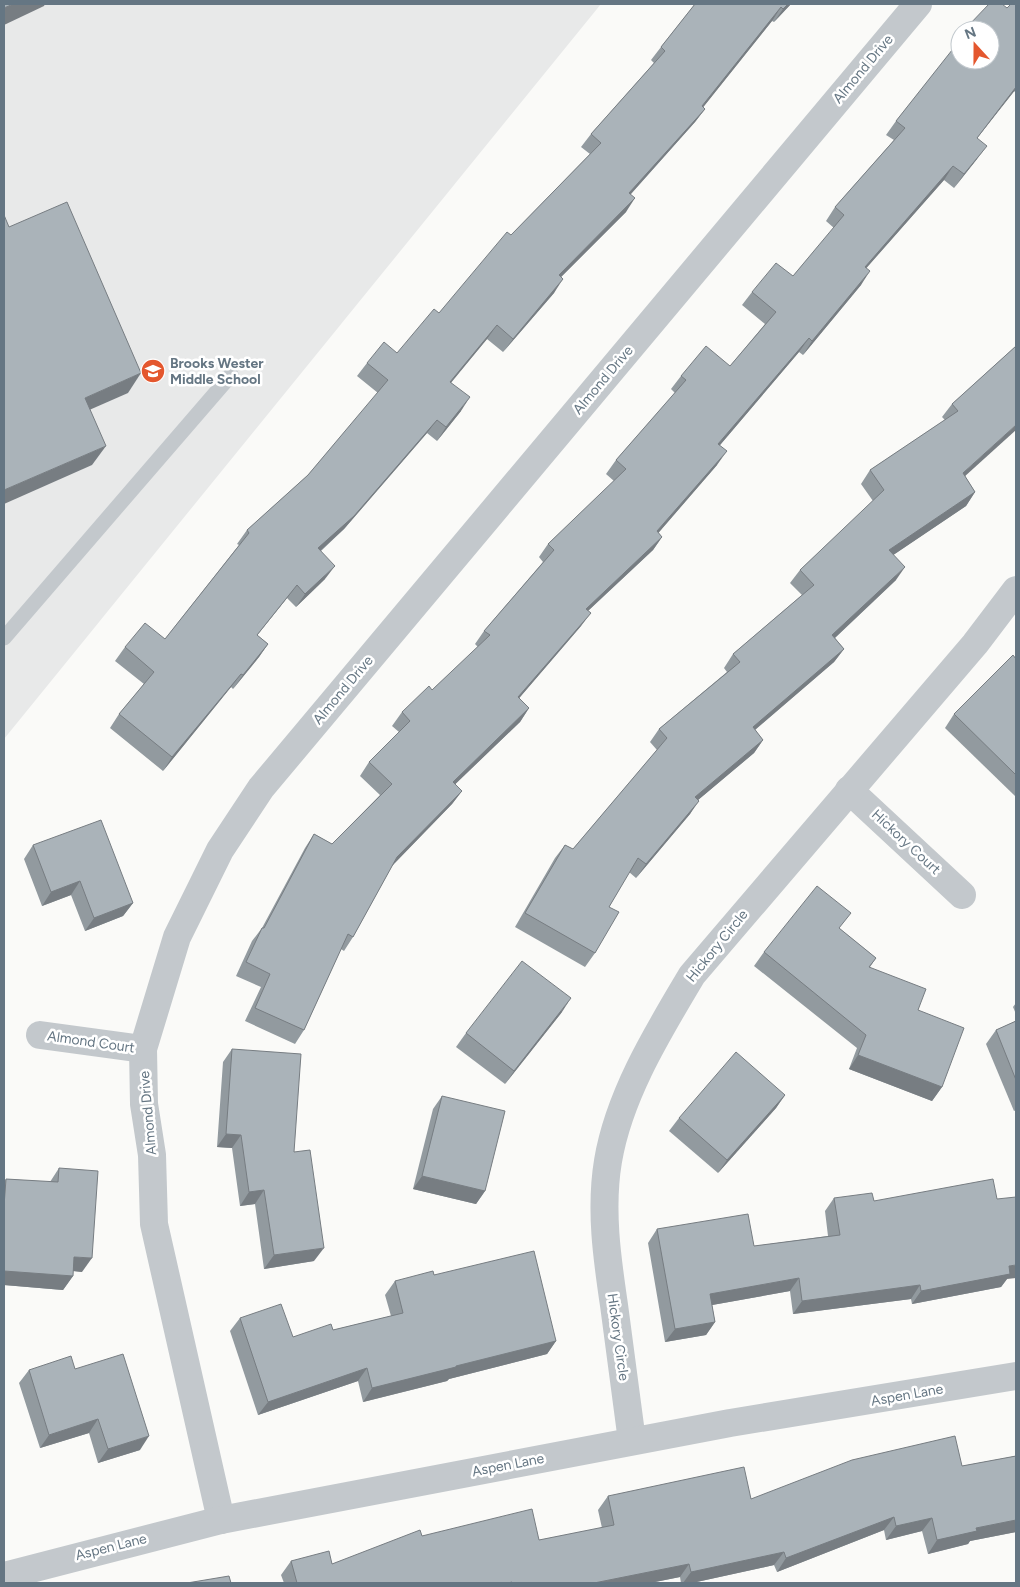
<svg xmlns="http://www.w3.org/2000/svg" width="1020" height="1587" font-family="Figtree,sans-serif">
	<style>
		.built { fill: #e8e9e9 }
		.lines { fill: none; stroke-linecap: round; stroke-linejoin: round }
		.lane { stroke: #c3c8cc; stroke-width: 15 }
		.street { stroke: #c3c8cc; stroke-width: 28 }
		.wall { fill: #929a9f }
		.shaded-wall { fill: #777d82 }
		.building { fill: #aab3b9; stroke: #777d82 }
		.labels { text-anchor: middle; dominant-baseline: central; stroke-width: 5; stroke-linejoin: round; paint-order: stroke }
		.street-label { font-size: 14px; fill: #657683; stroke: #fff }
		.poi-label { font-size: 14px; font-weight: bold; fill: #657683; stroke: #fff; text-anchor: start }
	</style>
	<rect width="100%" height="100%" fill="#fafaf8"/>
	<path class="built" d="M4,4H601L4,739Z"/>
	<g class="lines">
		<path class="lane" d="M4,638L231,375"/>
		<g class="street">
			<path d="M849,790L962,895"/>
			<path d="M40,1035L143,1049"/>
			<path d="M632,1441C626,1396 620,1351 614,1305C607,1258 600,1209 608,1161C619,1095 658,1032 692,975L975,644L1016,590"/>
			<path d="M221,1520L154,1224L152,1155L144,1104L143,1049L177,937L220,850L261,788L918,4"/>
			<path d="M4,1576L221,1520L730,1423L1016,1376"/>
		</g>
	</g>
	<g class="wall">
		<path d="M695,4H791L774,22L772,21L703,107L705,109L695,122L631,194L626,212L561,277L554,293L503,352L487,339L451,382L461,411L437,441L427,433L344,529L321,551L325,579L296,607L287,598L257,635L268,644L259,657L233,689L231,687L163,771L110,728L119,714L144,684L115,661L125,647L165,639L239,545L237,544L247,530L308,475L378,393L357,376L367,363L397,353L439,313L511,235L590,154L581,147L591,134L654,63L651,60L661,47Z"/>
		<path d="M1016,4V93L1014,91L977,138V159L954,188L944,180L866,268L861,285L803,355L799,352L720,445L717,465L658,533L662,537L653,550L588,611L581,626L519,698L529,708L520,722L455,784L462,791L452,804L392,866L353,937L344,951L341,949L304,1030L295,1044L245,1021L261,987L236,976L252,941L262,928L305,848L314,834L332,844L380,795L360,776L369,762L399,732L392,726L402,712L432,690L478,647L475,644L484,631L543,562L539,557L548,544L614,481L606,474L616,460L675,393L671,389L681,376L730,366L765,324L742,305L752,292L793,276L834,228L826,221L835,207L894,140L886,135L896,121L960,41L959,40L960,38V60L990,30H966L968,26Z"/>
		<path d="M1016,346L965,476L975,492L966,506L893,555L896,580L835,638L844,649L834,662L755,730L763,740L754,753L698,800L690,814L636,878L629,872L609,907L595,953L585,967L515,927L555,858L565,845L573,849L657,750L650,742L659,729L727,672L724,668L733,654L802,595L790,583L800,570L873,501L861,484L870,470L945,420L942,417L952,404Z"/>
		<path d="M1016,659V794L1015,796L945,728L954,714Z"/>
		<path d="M33,845L133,903L123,916L85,931L71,895L42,906L24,859Z"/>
		<path d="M840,929L876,958L870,967L918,1010L942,1087L932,1101L849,1069L857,1048L754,966L764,952Z"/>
		<path d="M1016,1003V1014L1013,1007Z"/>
		<path d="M562,1012L505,1084L456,1047L466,1033Z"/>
		<path d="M1016,1021V1110L1014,1111L986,1044L996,1030Z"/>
		<path d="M232,1049L294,1152L314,1261L264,1269L255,1204L240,1206L232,1148L217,1147L223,1062Z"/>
		<path d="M785,1095L776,1108L718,1173L669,1131L679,1118Z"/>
		<path d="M442,1096L485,1191L476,1204L413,1189L433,1109Z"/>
		<path d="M59,1168L82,1272L73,1271V1276L63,1290L4,1285V1182L6,1179L50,1182Z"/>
		<path d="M834,1198L874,1201L1007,1279L1001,1287L912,1304L911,1299L793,1314L790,1291L712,1305L715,1322L706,1335L665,1342L648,1243L657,1229L754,1246L828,1236L825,1211Z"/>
		<path d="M434,1275L556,1341L547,1354L449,1379L447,1381L363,1402L358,1381L258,1415L230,1331L240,1318L293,1337L333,1330L391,1316L385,1295L395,1281Z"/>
		<path d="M75,1369L140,1450L98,1463L89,1433L40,1448L19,1383L29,1370Z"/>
		<path d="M1016,1456V1532L970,1541L968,1544L928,1554L922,1531L886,1540L884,1530L777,1572L774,1565L692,1583H681L680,1577L650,1583H284L281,1575L291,1561L332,1564L422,1536L539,1540L602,1528L598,1510L608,1496L751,1499L962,1466Z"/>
	</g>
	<g class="shaded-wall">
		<path d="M13,4H45L44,6L4,25V8Z"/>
		<path d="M788,4H791L774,22L783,9Z"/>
		<path d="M781,7L772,21L693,120L702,106Z"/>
		<path d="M1016,87V89L967,151L977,138Z"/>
		<path d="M705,109L695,122L620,206L629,193Z"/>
		<path d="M987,146L977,159L954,188L964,174Z"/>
		<path d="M953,166L944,180L855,281L865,267Z"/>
		<path d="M635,198L626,212L549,289L559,275Z"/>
		<path d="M870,271L861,285L803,355L812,341Z"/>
		<path d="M563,279L554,293L503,352L513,339Z"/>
		<path d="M497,325L487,339L441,395L450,382Z"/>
		<path d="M809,338L799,352L709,458L718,444Z"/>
		<path d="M141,373L128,393L71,418L85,398Z"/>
		<path d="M470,397L461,411L437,441L446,427Z"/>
		<path d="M437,420L427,433L344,529L309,561L318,548Z"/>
		<path d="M1016,425V430L953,487L963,473Z"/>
		<path d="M106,446L92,465L4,504V490Z"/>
		<path d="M727,451L717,465L648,545L657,531Z"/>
		<path d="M975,492L966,506L880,564L889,550Z"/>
		<path d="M662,537L653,550L576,622L586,609Z"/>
		<path d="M335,566L325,579L296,607L305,594Z"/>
		<path d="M905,567L896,580L823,649L832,635Z"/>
		<path d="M297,585L287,598L247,648L257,635Z"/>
		<path d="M591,613L581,626L509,710L518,697Z"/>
		<path d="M268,644L259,657L233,689L243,675Z"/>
		<path d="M844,649L834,662L743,740L753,727Z"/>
		<path d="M241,674L231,687L163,771L172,757Z"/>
		<path d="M529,708L520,722L443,796L453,782Z"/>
		<path d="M763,740L754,753L685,811L695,797Z"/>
		<path d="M462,791L452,804L387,871L397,857Z"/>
		<path d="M699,801L690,814L636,878L646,864Z"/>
		<path d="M80,881L71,895L42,906L51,892Z"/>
		<path d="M133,903L123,916L85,931L94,918Z"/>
		<path d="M571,998L562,1012L505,1084L514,1071Z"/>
		<path d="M858,1055L942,1087L932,1101L849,1069Z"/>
		<path d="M785,1095L776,1108L718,1173L727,1160Z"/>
		<path d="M226,1134L241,1135L232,1148L217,1147Z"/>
		<path d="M422,1176L485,1191L476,1204L413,1189Z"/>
		<path d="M264,1190L255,1204L240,1206L249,1192Z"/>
		<path d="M324,1248L314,1261L264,1269L274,1255Z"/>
		<path d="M74,1257L92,1258L82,1272L65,1270Z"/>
		<path d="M1016,1265V1278L1007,1279L1001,1287L912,1304L921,1291L1009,1266Z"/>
		<path d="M4,1271L73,1276L63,1290L4,1285Z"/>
		<path d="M799,1278L790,1291L701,1307L710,1294Z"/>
		<path d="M920,1285L911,1299L793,1314L802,1301Z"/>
		<path d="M715,1322L706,1335L665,1342L675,1329Z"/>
		<path d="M556,1341L547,1354L449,1379L447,1381L363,1402L372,1388L456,1366Z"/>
		<path d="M367,1368L358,1381L258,1415L268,1402Z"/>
		<path d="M98,1419L89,1433L40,1448L49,1435Z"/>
		<path d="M149,1436L140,1450L98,1463L108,1449Z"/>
		<path d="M894,1517L884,1530L777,1572L786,1558Z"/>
		<path d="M932,1518L922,1531L886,1540L896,1526Z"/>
		<path d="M1016,1520V1532L970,1541L968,1544L928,1554L937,1540L976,1528Z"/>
		<path d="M784,1552L774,1565L692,1583H683L691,1572Z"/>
		<path d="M689,1564L680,1577L650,1583H594Z"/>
	</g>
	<g class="building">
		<path d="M4,4H13L4,8Z"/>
		<path d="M695,4H788L783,9L781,7L702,106L705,109L629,193L635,198L559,275L563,279L513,339L497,325L450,382L470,397L446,427L437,420L354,516L318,548L335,566L305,594L297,585L257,635L268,644L243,675L241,674L172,757L119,714L154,672L125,647L145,623L165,639L249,533L247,530L308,475L388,380L367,363L384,342L397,353L434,309L439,313L507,232L511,235L601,143L591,134L665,51L661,47Z"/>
		<path d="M989,4H1002L1007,8L1011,4H1016V87L977,138L987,146L964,174L953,166L865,267L870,271L812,341L809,338L718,444L727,451L657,531L662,537L586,609L591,613L518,697L529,708L453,782L462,791L397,857L353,937L348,934L304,1030L255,1008L270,974L246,962L262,928H264L314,834L332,844L392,784L369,762L410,721L402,712L429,686L432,690L490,635L484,631L554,550L548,544L626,469L616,460L686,380L681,376L706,346L730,366L776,312L752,292L776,263L793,276L844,215L835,207L905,128L896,121L960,40V60H990V30H968L970,28L968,26Z"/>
		<path d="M67,202L141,373L85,398L106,446L4,490V215L9,227Z"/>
		<path d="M1016,346V425L963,473L975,492L889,550L905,567L832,635L844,649L753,727L763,740L695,797L699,801L646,864L638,858L609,907L619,912L595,953L525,913L565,845L573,849L667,738L659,729L740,662L733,654L814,585L800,570L884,490L870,470L958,411L952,404Z"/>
		<path d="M1013,655L1016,659V775L954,714Z"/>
		<path d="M101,820L133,903L94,918L80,881L51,892L33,845Z"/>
		<path d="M817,886L851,913L839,928L876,958L869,967L926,989L918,1010L964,1028L942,1087L858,1055L866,1035L764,952Z"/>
		<path d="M522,961L571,998L514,1071L466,1033Z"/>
		<path d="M1016,1021V1080L996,1030Z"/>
		<path d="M232,1049L301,1054L294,1152L310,1150L324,1248L274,1255L264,1190L249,1192L241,1135L226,1134Z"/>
		<path d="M736,1052L785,1095L727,1160L679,1118Z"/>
		<path d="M442,1096L505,1111L485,1191L422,1176Z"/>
		<path d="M59,1168L98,1171L92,1258L74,1257L73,1276L4,1271V1206L6,1179L58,1182Z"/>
		<path d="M993,1179L997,1199L1016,1197V1265L1009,1266L1010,1274L921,1291L920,1285L802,1301L799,1278L710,1294L715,1322L675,1329L657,1229L748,1214L754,1246L840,1235L834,1198L872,1193L874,1201Z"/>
		<path d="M534,1251L556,1341L456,1366V1367L372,1388L367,1368L268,1402L240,1318L281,1304L293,1337L331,1324L333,1330L403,1313L395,1281L433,1271L434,1275Z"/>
		<path d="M123,1354L149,1436L108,1449L98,1419L49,1435L29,1370L71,1356L75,1369Z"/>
		<path d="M955,1436L962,1466L1016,1456V1520L976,1528L977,1531L937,1540L932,1518L896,1526L894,1517L786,1558L784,1552L691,1572L689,1564L594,1583H512V1582L508,1583H297L291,1561L329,1551L332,1564L420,1530L422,1536L532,1509L539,1540L614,1525L608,1496L744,1467L751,1499L852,1460Z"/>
		<path d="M229,1576L231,1583H187Z"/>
	</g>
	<defs>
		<g id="school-disc" transform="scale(1.25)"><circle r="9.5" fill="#e4572e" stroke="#fff"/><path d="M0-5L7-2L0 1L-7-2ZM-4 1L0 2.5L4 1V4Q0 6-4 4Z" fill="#fff"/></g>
	</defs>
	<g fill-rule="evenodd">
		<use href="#school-disc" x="153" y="371"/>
	</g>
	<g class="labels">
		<g class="street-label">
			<text transform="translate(863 69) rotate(-50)">Almond Drive</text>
			<text transform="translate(603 380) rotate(-50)">Almond Drive</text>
			<text transform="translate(343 690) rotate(-50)">Almond Drive</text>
			<text transform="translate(906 842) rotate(43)">Hickory Court</text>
			<text transform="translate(717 946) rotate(-51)">Hickory Circle</text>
			<text transform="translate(91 1042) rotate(8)">Almond Court</text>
			<text transform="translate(148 1113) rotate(-95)">Almond Drive</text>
			<text transform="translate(618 1337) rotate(82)">Hickory Circle</text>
			<text transform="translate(907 1395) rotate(-10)">Aspen Lane</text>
			<text transform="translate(508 1465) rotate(-11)">Aspen Lane</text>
			<text transform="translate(111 1547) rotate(-14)">Aspen Lane</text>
		</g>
		<g class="poi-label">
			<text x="170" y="363">Brooks Wester<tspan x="170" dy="16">Middle School</tspan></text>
		</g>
	</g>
	<rect width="1020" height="1587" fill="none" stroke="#657683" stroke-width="10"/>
	<g transform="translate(975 45) rotate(339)"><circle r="24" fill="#ffffff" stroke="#c1c8cd"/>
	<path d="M0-4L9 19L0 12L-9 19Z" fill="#e4572e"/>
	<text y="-8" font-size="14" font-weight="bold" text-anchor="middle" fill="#657683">N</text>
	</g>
</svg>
